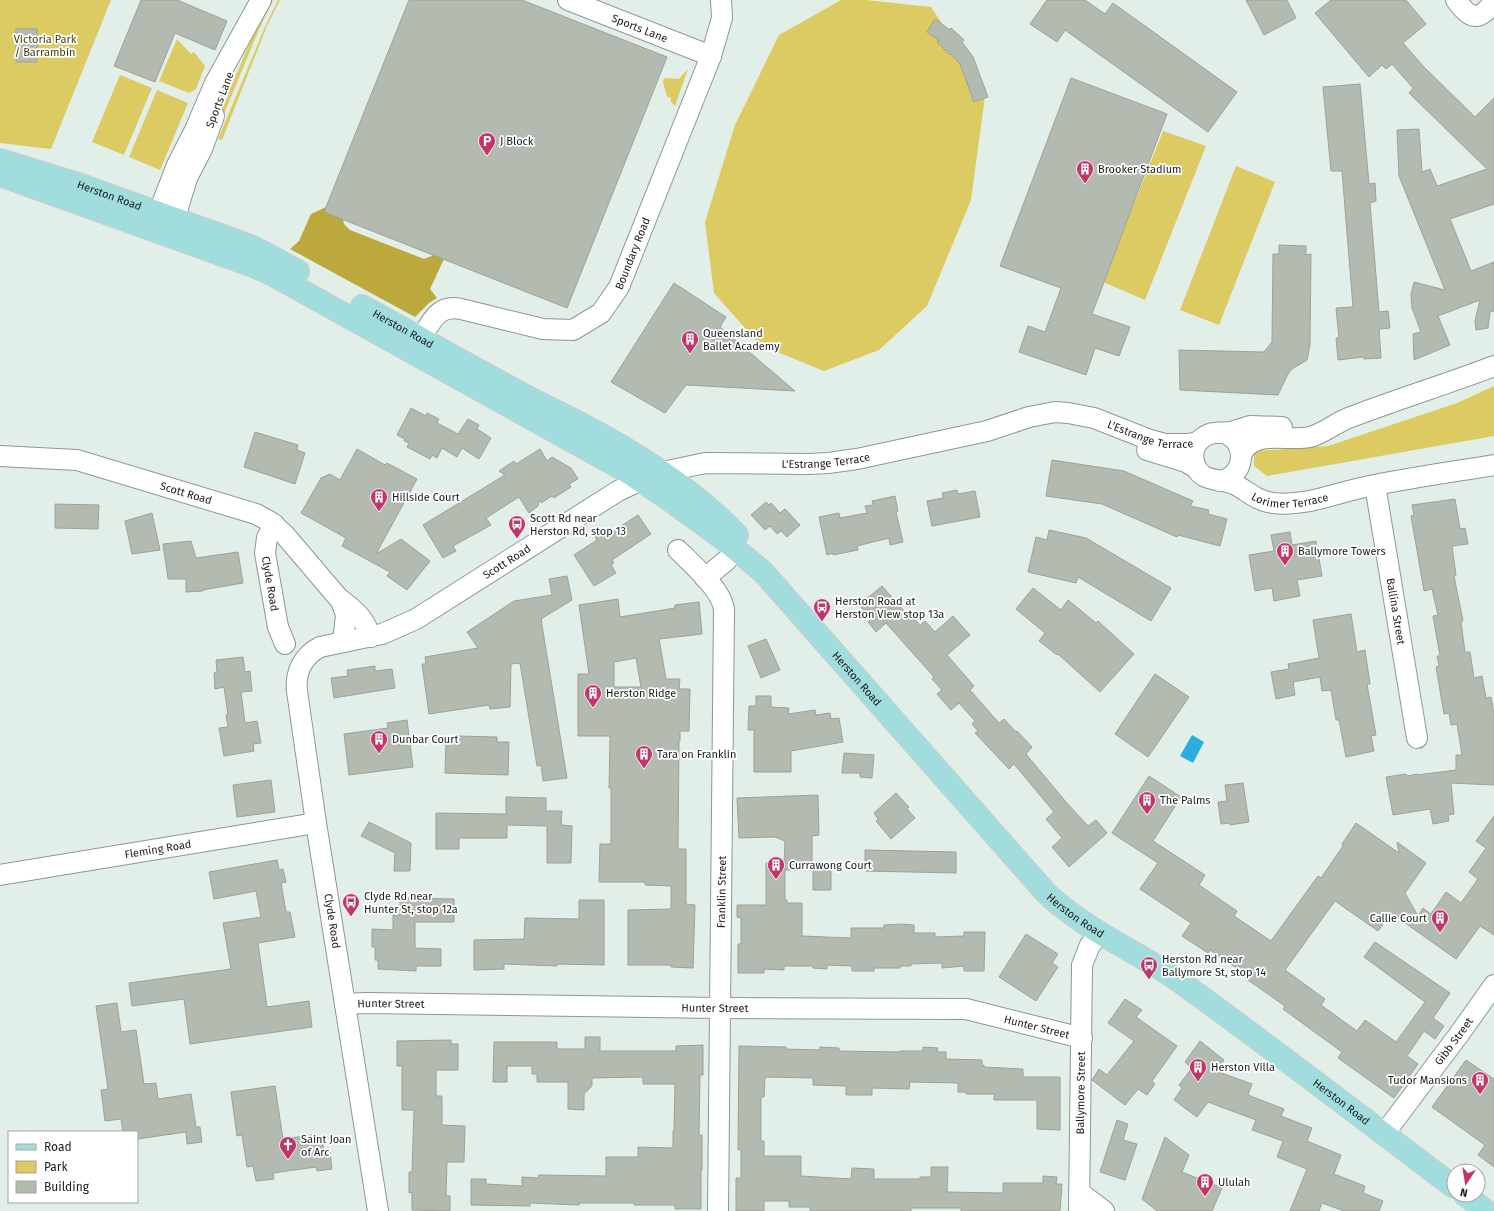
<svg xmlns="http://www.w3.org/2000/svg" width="1494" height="1211" font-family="'Fira Sans',sans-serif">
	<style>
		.green { fill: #dcca63 }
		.forest { fill: #bba93d }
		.water { fill: #2baede }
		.building { fill: #b3baaf; stroke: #9ca298; fill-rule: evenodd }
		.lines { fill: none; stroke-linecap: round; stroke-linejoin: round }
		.minor-casing { stroke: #8c9892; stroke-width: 22 }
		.major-casing { stroke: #cccdcd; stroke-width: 24 }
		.minor { stroke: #fff; stroke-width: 20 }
		.major { stroke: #a1dddd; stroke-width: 22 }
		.labels { text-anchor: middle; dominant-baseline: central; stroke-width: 3.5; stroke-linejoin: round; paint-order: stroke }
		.street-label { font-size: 11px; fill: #181d1b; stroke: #fff }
		.park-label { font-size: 11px; fill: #433c0f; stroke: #fff }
		.poi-label { font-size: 11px; fill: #181d1b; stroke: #fff; text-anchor: start }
	</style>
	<rect width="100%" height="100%" fill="#e2efe8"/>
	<g class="green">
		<path d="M0,0H111L51,149L0,143Z"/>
		<path d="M270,0H273L260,27L214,138L212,134L226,100L228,97L230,89L254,33Z"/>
		<path d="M278,0H280L267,26L222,140L218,139L264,29Z"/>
		<path d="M841,0H866L931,7L986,89L971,200L927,306L879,350L824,371L760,345L714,293L705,222L735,125L779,35Z"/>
		<path d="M177,39L191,54L194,52L205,66L196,89L189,93L159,81Z"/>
		<path d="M688,69L675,106L671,102L670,97H667L663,82L664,78L679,79Z"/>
		<path d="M120,75L152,88L124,155L92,142Z"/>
		<path d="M157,90L188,103L160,170L129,157Z"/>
		<path d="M1163,131L1206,146L1145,300L1103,282Z"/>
		<path d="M1236,166L1275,182L1219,325L1180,310Z"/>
		<path d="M1494,386V436L1267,476L1254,466V451L1328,446L1457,403Z"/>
	</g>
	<path class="forest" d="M326,207L343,219L344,224L350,230L424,259L434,255L444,259L430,289L437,298L429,303L415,317L290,249L299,241L311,214Z"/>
	<path class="water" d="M1192,735L1204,742L1193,763L1180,756Z"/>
	<g class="building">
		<path d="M141,0H177L227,21L215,50L175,33L155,82L114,66Z"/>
		<path d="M409,0H522L667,57L567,308L324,212Z"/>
		<path d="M1047,0H1085L1105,14L1113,3L1237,92L1208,132L1065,30L1057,42L1030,24Z"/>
		<path d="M1246,0H1287L1296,18L1264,35Z"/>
		<path d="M1331,0H1406L1426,24L1403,43L1423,66L1475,117L1494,98V204L1450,219L1471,271L1494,262V311L1490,312L1488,328L1476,330L1475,321L1480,300L1438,316L1450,345L1414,360L1413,334L1421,332L1412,308L1411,294L1414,282L1445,290L1399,176L1397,130L1419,129L1422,172L1430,169L1437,186L1487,169L1409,93L1413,88L1392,64L1386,69L1382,65L1369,77L1315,13Z"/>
		<path d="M935,19L950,30L951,28L964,40L962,42L973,57L988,97L974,102L960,64L951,54L950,55L937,42L939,40L927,32Z"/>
		<rect x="16" y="29" width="21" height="33"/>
		<path d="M1071,78L1167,114L1092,314L1130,327L1119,356L1095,348L1086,375L1019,352L1028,326L1045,332L1061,288L1000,266Z"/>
		<path d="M1360,84L1369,184L1375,183L1376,201L1370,203L1379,312L1388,311L1390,328L1379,329L1381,358L1364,359L1363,357L1338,360L1336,338H1339L1336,308L1353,307L1342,171H1331L1323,87Z"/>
		<path d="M1279,245L1306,246V255L1311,254L1310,345L1307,360L1292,369L1288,374L1278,395L1180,390L1179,350L1264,352L1272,342L1273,254H1279Z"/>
		<path d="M674,283L726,317L720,327L795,391L686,385L665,413L611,382Z"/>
		<path d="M411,408L426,416L427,413L439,419L437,423L458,434L468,419L479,425L477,429L491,438L479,459L462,448L457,457L442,448L437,458L432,455L430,459L407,447L409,443L404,441L405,439L397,435Z"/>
		<path d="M255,432L298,445L297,450L305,453L295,484L244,467Z"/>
		<path d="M357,449L385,465L387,463L417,479L376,554L401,539L430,561L407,590L387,576L390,572L342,546L346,538L301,513L321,478L330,474L340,480Z"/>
		<path d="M540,449L547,461L552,457L571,468L578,479L569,484L571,487L554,498L552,496L541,503L539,500L538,506L529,513L519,497L486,518L491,525L453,546L456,551L443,558L423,525L505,475L499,471L514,461L516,464Z"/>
		<path d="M1052,460L1124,471L1193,501L1190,506L1209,510L1208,514L1227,519L1220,546L1178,535L1177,537L1102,504L1046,496Z"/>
		<path d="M957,490L958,494L975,491L980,517L932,526L927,501L943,498L942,493Z"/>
		<path d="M895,496L898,511L896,512L903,542L890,545L889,538L857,546L858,550L833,555V553L827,555L819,517L839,513L840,518L867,513L865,506L873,505L872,501Z"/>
		<path d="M1455,499L1460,529L1465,528L1468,544L1452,546L1456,575L1454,576L1463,621L1461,622L1465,652H1470L1474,678L1482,676L1486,698L1491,697L1494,715V785L1451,783L1454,814L1448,815L1449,821L1433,824L1430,809L1393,815L1386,777L1406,774L1407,776L1417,774V775L1456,770V755H1462L1457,724L1451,725L1449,713L1444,714L1436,667L1439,666L1437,656H1440L1433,616L1438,615L1432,589L1424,591L1411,516L1414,515L1412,505Z"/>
		<path d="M766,502L769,505L771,503L780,513L785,509L800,525L787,537L781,531L777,534L770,526L765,530L751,515Z"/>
		<path d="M55,504L99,505L98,529L55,528Z"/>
		<path d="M152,513L160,550L132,554L125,521Z"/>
		<path d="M638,515L651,534L612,560L614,563L611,565L616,573L594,586L574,555L597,540L595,537L607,530L609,534Z"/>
		<path d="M1049,530L1086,538L1171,588L1151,621L1078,577L1076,583L1028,572L1036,537L1047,540Z"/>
		<path d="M1290,532L1292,545L1316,541L1322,576L1297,580L1300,596L1274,601L1272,588L1255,591L1249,555L1274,551L1271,535Z"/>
		<path d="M191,541L196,558L238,552L243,583L203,590V591L186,592V579H168L163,544Z"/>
		<path d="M567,576L572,600L541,619L567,778L543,781L541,765L537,766L520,663L511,664L510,707L490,709L489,705L429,714L422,664H426L425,657L478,648L467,632L514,601L552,595L549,579Z"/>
		<path d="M882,586L912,620L914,618L920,625L925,621L935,632L953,616L970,635L947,655L974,686L970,690L999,723L1004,719L1016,732L1017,731L1032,747L1026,754L1066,802L1088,826L1096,820L1107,833L1069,867L1052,847L1062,838L1046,819L1054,812L1014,764L1009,769L975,733L978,731L972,724L975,721L959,703L951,710L937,694L942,690L932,679L934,677L886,623L876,632L868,622L871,619L859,605Z"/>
		<path d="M1033,588L1061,610L1068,600L1096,623L1098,621L1134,654L1100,692L1058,654L1057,655L1039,641L1045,633L1016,609Z"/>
		<path d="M618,599L620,617L675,608V605L699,602L702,634L659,639L666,679H680L679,689H690L689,731H680V741H679L678,849H686V904L695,905L693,968L671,967V965H628V910L671,909V886L645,885V882H599L600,844H611V788H609L610,736H578V674H589L579,605ZM636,658L641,687H614V662Z"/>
		<path d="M1351,614L1357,652L1365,650L1370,684H1367L1376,735L1371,736L1374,751L1346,757L1339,720H1336L1331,690L1322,691L1320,677L1293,682L1295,695L1276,699L1271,672L1289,669L1288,664L1319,658L1313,620Z"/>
		<path d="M766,639L780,670L761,678L748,646Z"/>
		<path d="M243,657L245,672L250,671L252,691L241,692L245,723L257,721L261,743L253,744L254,751L224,756L219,728L228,727L226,715H228L224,687L215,689L214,673L217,672L216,660Z"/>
		<path d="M375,666V671L392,669L395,688L334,698L331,678L348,676L347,670Z"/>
		<path d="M1155,674L1189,697L1148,757L1115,734Z"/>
		<path d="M756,696H771V707L789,708L788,714L815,710L816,715L830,713L831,719L839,718L843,742L791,751V772H754V730H748L749,706H756Z"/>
		<path d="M407,720L413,767L349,775L344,734L388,728L387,723Z"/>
		<path d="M458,736L497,737V742H509L508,775L445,773L446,741L458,742Z"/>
		<path d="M844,753L874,755L872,778L860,777V773H842Z"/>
		<path d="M1149,776L1181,797L1153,841L1205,875L1199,885L1237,911L1234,916L1271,941L1318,876L1321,878L1343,846L1342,844L1356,823L1399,853L1397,842L1426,863L1405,893L1418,916L1423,908L1431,914L1446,892L1461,903L1478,879L1469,872L1486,848L1476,841L1494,816V935L1480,926L1456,959L1391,913L1378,931L1335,901L1285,970L1325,999L1321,1005L1357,1031L1365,1020L1396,1042L1425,1002L1364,957L1375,942L1450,993L1433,1018L1444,1026L1435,1039L1424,1031L1407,1056L1418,1064L1394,1098L1338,1058L1342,1052L1283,1009L1285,1006L1245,978L1247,975L1210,950L1208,953L1182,936L1191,923L1140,889L1158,863L1112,833Z"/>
		<path d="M271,780L275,812L237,817L233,785Z"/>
		<path d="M1243,783L1249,822L1230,825V823L1221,824L1218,802L1227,801L1225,785Z"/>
		<path d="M896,793L909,807L907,809L915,818L891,839L876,821L878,819L874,813Z"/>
		<path d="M818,795L819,835L812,836V870H785V900H787V903H802V936L851,938V928H884V925L902,924L914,925V933H935V937L964,936V932H985L984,971H964V966L942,968V963L911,964V966H900V968H874V971H852V966L827,965V969L813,968V966H784V970L764,969V973H738V944H741V918L737,917V905H766V863H784L785,841L775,837L739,838L737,798Z"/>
		<path d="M506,797L546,798V811H562L561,825L572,826L571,863H547V826L507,825V838H459V849H436V813L506,814Z"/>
		<path d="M369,822L411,843L410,871H394L395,853L361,836Z"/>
		<path d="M865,850L956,852V873L865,871Z"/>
		<path d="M277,860L279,870L283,869L286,882L281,883L286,912H290L295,937L258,943L267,1007L309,1001L312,1027L190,1044L184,999L132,1006L129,983L231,969L223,923L261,917L256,891L214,899L209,872Z"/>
		<path d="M813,866L831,867V890H813Z"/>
		<path d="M400,898L454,899V922H415V948L441,949V966H416V971L378,969V960H375V947H372V929L393,930V915H400Z"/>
		<path d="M579,900H604V965L557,964V966L504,964V969L474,970V940L524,939L525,918L579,919Z"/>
		<path d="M1026,934L1058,954L1052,963L1058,967L1036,1001L999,977Z"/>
		<path d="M1125,999L1142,1010L1136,1017L1177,1046L1152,1081L1155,1084L1147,1095L1138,1089L1125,1105L1092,1080L1099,1069L1107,1075L1134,1041L1108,1023Z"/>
		<path d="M117,1003L121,1032L136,1030L144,1084L156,1083L158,1099L191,1094L196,1127H200L202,1142L187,1144L186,1132L137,1139V1132H123L121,1119L105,1121L101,1090L108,1089L96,1006Z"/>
		<path d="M585,1037H600V1051H676V1046L703,1045V1075H700L699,1135H702V1170H701V1209H675V1205H634V1203H579V1205L530,1203V1206L471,1205V1179H486V1184L522,1186V1177L538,1178L539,1175L606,1176V1157H638V1147L673,1148V1131H674L675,1084H643V1077L592,1078V1086L584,1094V1110L568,1109V1082H537V1074H532V1066H507V1082H493L494,1042H557V1049H585Z"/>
		<path d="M451,1040V1044H458V1070H436V1096H442V1125L465,1126L464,1162H447L446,1196H450V1211L412,1210V1192L409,1193V1172H412L414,1110H402V1066H397V1041Z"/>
		<path d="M1200,1041L1224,1060L1216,1071L1252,1084L1248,1095L1284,1109L1281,1116L1312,1128L1307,1141L1341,1155L1334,1174L1365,1186L1363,1193L1383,1201L1379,1211H1344L1322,1203L1319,1211H1290L1307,1169L1277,1157L1283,1141L1252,1130L1256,1120L1208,1102L1197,1117L1174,1100L1182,1088L1179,1085L1192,1068L1185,1062Z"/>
		<path d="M739,1046L786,1047V1049L820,1050V1047L839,1048V1051L900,1052V1051H923V1047L938,1048L937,1052H946V1059L982,1060V1066L984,1065V1067L1023,1069V1077H1060V1130L1037,1129V1100H994V1094H966V1092H958V1083L910,1082L909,1089L872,1088V1095H846V1086L813,1085V1078L765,1077L764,1097H761V1141H764V1156H801V1176L851,1179L852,1168L874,1169V1179H920V1177H931V1167H948L947,1192L1003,1193V1183H1043V1176L1057,1177L1056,1184H1062L1060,1211H961V1208H911V1211H810V1207H789V1201H764V1211H736V1178H741V1149L738,1150Z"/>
		<path d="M1466,1060L1494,1079V1167L1478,1155L1485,1145L1432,1107Z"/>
		<path d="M275,1086L283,1139L312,1135L313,1138L322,1137L324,1153L330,1152L332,1169L317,1171L316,1167L273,1173L274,1179L256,1181L253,1166L247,1167L242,1135L237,1136L231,1092Z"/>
		<path d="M1117,1120L1128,1124L1123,1140L1137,1144L1125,1180L1100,1172Z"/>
		<path d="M1165,1137L1189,1155L1182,1172L1222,1188L1212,1211H1157L1142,1199Z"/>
	</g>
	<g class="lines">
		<g class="minor-casing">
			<g id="minor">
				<path id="s1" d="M568,0L711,56"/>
				<path d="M1456,0C1471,20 1478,22 1494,2"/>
				<path d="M187,178L202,149L214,116"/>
				<path d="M153,227L177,165L195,130L215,83L261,0"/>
				<path d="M170,234L187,178L189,165"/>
				<path id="s2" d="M421,338C432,321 438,304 461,309L543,329L573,330L601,313L619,287L711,56L722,18L721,0"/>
				<path d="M1219,433L1231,432L1250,426L1282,427"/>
				<path d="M1147,450L1186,462L1196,468"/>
				<path d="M1241,455C1253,428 1287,442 1310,437C1325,433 1336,422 1351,417C1398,399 1447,384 1494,366"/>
				<path id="s3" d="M0,456L77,460L256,514L269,521L284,534L341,601L346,615L343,642"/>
				<path id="s4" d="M663,472L705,463L808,464L828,463L857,459L987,431L1029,417L1055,412L1068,413L1094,418L1150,440L1165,444H1188L1198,442"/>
				<path id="s5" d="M1220,481C1253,474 1244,428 1214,433C1206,434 1198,440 1195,447C1193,452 1193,459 1195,465C1202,484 1221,477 1236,485C1249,492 1257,501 1273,503C1305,507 1335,493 1365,487C1408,478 1451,472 1494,465"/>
				<path id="s6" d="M1375,485L1417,738"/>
				<path id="s7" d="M274,524L267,538L265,553L278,627L285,644"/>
				<path d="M678,550C693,565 721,589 724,609L718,1211"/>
				<path d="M705,578L727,560"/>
				<path d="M340,599C356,611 364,618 371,637"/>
				<path id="s8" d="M0,875L316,823"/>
				<path id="s9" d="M345,1004L366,1003L720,1008L966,1009L1082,1038"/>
				<path id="s10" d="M1384,1134L1460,1033L1494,985"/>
				<path d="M1079,1192L1104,1211"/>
				<path id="s11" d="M378,1211L316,823L297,691C295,672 303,656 320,647L382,634L416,619L618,491L641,480"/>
				<path id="s12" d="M1079,1211L1082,965L1090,945L1101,933"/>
			</g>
		</g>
		<g class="major-casing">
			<g id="major">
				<path id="s13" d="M0,160L81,185L234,240L255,248L298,271"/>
				<path id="s14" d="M0,175L256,267L275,276L626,471L667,498L722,538L763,572L1047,894C1088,932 1141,953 1186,986C1276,1051 1365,1120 1454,1187"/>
				<path id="s15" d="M362,306C417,336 471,367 526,396C545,406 564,415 583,425C639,454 693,489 737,535"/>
				<path d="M1465,1195L1486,1211"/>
			</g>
		</g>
		<use href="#minor" class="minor"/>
		<use href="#major" class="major"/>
	</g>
	<defs>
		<g id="parking-pin" transform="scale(0.9)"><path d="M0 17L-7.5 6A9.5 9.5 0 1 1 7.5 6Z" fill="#c13569" stroke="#fff"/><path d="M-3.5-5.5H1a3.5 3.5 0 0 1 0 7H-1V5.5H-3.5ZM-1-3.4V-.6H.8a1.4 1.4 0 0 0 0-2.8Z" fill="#fff"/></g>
		<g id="building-pin" transform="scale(0.9)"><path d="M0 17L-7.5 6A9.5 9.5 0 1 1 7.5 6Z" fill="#c13569" stroke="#fff"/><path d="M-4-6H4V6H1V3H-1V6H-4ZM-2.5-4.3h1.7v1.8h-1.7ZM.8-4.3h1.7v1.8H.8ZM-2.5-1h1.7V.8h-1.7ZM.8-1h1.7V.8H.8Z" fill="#fff"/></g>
		<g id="bus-pin" transform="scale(0.9)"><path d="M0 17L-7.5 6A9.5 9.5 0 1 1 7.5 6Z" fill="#c13569" stroke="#fff"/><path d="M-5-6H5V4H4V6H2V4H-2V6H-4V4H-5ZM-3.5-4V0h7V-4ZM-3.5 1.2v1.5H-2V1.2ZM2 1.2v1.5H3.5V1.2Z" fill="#fff"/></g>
		<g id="church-pin" transform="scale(0.9)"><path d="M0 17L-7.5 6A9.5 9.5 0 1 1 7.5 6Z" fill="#c13569" stroke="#fff"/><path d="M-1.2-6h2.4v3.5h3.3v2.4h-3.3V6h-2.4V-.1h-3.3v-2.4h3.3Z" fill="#fff"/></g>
	</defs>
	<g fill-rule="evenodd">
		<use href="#parking-pin" x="487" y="141"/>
		<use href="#building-pin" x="1085" y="169"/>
		<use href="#building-pin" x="690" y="339"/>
		<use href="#building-pin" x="379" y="497"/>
		<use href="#bus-pin" x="517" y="524"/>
		<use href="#building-pin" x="1285" y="551"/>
		<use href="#bus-pin" x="822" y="607"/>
		<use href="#building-pin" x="593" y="693"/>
		<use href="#building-pin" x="379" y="739"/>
		<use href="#building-pin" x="644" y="754"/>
		<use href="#building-pin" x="1147" y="800"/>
		<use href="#building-pin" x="776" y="865"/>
		<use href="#bus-pin" x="351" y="902"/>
		<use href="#building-pin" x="1440" y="918"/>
		<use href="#bus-pin" x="1149" y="965"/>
		<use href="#building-pin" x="1198" y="1067"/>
		<use href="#building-pin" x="1480" y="1080"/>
		<use href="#church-pin" x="288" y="1145"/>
		<use href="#building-pin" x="1205" y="1182"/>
	</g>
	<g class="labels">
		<g class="street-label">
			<text stroke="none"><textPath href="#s1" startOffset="77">Sports Lane</textPath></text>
			<text transform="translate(220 100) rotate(-69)">Sports Lane</text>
			<text stroke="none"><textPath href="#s13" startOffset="115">Herston Road</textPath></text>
			<text stroke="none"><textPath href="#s2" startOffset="269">Boundary Road</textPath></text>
			<text stroke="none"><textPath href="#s15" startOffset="47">Herston Road</textPath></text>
			<text stroke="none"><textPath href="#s4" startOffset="498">L'Estrange Terrace</textPath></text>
			<text stroke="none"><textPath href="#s4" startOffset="164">L'Estrange Terrace</textPath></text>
			<text stroke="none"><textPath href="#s3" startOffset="191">Scott Road</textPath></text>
			<text stroke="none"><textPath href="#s5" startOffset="225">Lorimer Terrace</textPath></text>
			<text stroke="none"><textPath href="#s11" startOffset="787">Scott Road</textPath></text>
			<text stroke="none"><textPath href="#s7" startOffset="62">Clyde Road</textPath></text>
			<text stroke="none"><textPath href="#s6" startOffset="128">Ballina Street</textPath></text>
			<text stroke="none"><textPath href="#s14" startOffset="1007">Herston Road</textPath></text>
			<text stroke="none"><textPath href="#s8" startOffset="160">Fleming Road</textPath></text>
			<text transform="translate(722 892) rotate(-89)">Franklin Street</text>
			<text stroke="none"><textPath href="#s14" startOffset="1330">Herston Road</textPath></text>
			<text transform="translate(332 921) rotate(81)">Clyde Road</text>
			<text stroke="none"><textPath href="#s9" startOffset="46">Hunter Street</textPath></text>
			<text stroke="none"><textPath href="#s9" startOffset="370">Hunter Street</textPath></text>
			<text stroke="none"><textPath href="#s9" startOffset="694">Hunter Street</textPath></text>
			<text stroke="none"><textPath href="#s10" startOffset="116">Gibb Street</textPath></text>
			<text stroke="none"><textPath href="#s12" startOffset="118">Ballymore Street</textPath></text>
			<text stroke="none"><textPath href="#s14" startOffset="1655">Herston Road</textPath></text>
		</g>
		<g class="park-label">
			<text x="45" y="39">Victoria Park<tspan x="45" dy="13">/ Barrambin</tspan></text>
		</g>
		<g class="poi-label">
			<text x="500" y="141">J Block</text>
			<text x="1098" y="169">Brooker Stadium</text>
			<text x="703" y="333">Queensland<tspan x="703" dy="13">Ballet Academy</tspan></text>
			<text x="392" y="497">Hillside Court</text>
			<text x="530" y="518">Scott Rd near<tspan x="530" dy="13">Herston Rd, stop 13</tspan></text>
			<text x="1298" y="551">Ballymore Towers</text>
			<text x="835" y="601">Herston Road at<tspan x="835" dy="13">Herston View stop 13a</tspan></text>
			<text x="606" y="693">Herston Ridge</text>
			<text x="392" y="739">Dunbar Court</text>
			<text x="657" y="754">Tara on Franklin</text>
			<text x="1160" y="800">The Palms</text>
			<text x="789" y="865">Currawong Court</text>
			<text x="364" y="896">Clyde Rd near<tspan x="364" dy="13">Hunter St, stop 12a</tspan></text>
			<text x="1427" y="918" text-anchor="end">Callie Court</text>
			<text x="1162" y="959">Herston Rd near<tspan x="1162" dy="13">Ballymore St, stop 14</tspan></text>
			<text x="1211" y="1067">Herston Villa</text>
			<text x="1467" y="1080" text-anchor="end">Tudor Mansions</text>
			<text x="301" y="1139">Saint Joan<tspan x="301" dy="13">of Arc</tspan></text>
			<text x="1218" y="1182">Ululah</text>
		</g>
	</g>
	<rect x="8" y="1131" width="130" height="72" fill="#ffffff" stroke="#a3a5a4"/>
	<rect x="16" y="1144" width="20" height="6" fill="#a1dddd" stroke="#a3a5a4"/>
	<text x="44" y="1151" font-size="12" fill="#181d1b">Road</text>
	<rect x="16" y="1161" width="20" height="12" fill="#dcca63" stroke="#a3a5a4"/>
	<text x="44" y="1171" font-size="12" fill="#181d1b">Park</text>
	<rect x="16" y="1181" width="20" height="12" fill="#b3baaf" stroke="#a3a5a4"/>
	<text x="44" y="1191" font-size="12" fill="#181d1b">Building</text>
	<g transform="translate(1466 1183) rotate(192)"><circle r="19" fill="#ffffff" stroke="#a3a5a4"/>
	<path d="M0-3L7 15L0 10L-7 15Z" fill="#c13569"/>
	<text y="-6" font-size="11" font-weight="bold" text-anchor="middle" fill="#181d1b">N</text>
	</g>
</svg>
